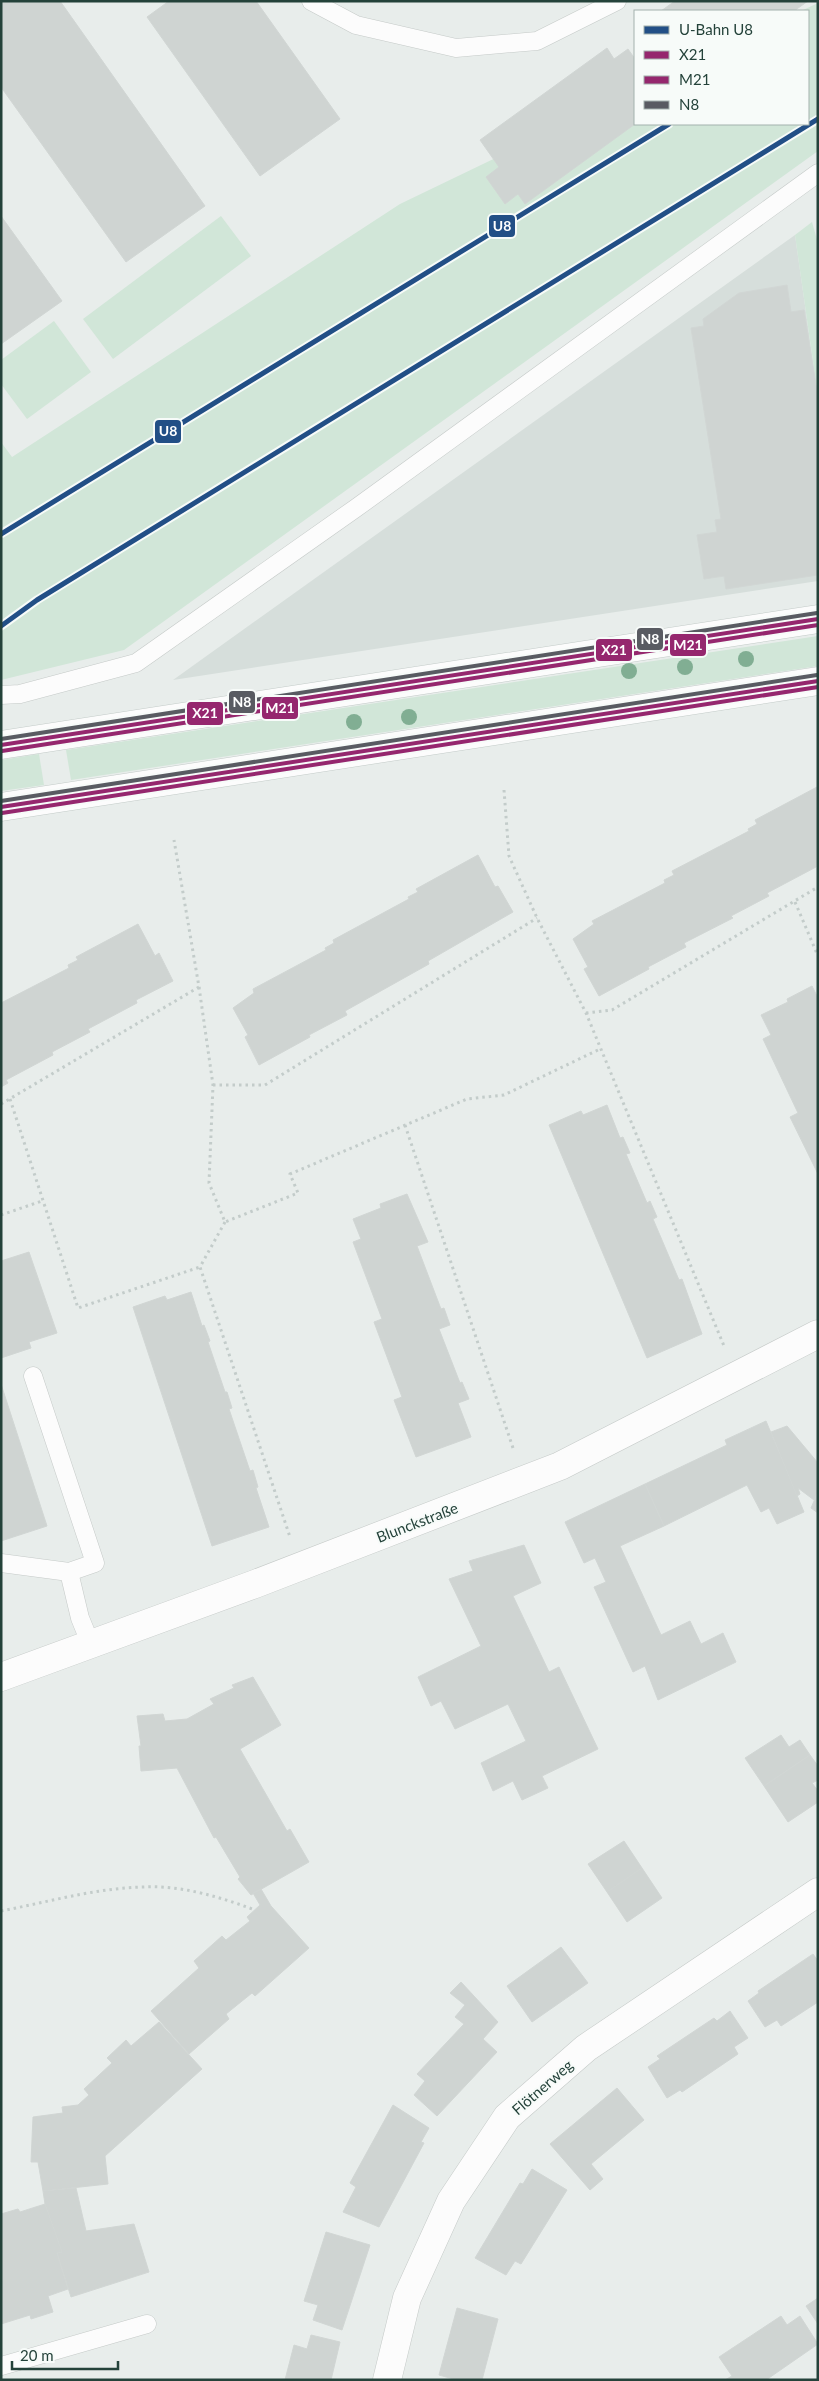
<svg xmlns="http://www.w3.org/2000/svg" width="819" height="2381" font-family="Lato,sans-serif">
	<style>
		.built { fill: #d6dedb }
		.green { fill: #d1e6d8 }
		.building { fill: #cfd4d2; stroke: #d1d6d4 }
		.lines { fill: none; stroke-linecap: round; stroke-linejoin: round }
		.service-casing { stroke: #c5cac8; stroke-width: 19 }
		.minor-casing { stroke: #c5cac8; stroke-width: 29 }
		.secondary-casing { stroke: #c3cbc8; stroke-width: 29 }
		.path { stroke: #c3ccca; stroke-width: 3; stroke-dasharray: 2.5 4; stroke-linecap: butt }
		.service { stroke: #fcfcfc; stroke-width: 18 }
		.minor { stroke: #fcfcfc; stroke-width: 28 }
		.secondary { stroke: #fcfcfc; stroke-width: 28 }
		.bus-1-casing { stroke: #f7fbf9; stroke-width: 8 }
		.bus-2-casing { stroke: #f7fbf9; stroke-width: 8 }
		.bus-3-casing { stroke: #f7fbf9; stroke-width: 8 }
		.bus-1 { stroke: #95276e; stroke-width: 4 }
		.bus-2 { stroke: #95276e; stroke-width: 4 }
		.bus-3 { stroke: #595b62; stroke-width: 4 }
		.metro-1-casing { stroke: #f7fbf9; stroke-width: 9 }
		.metro-1 { stroke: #224f86; stroke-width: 5 }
		.tree { fill: #81ae93 }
		.labels { text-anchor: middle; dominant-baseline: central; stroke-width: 4; stroke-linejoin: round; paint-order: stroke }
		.street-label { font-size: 15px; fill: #24423a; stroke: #f7fbf9 }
		.line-badge { stroke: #f7fbf9; stroke-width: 2 }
		.badge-label { font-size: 14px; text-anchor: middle; font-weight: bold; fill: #fff }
	</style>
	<rect width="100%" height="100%" fill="#e8edeb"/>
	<path class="built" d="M795,235L818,397V581L173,680Z"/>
	<g class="green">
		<path d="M818,3V151L124,650L1,680V442L12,457L400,204L635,91V124H808V11H801Z"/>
		<path d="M221,216L251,256L113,359L83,319Z"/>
		<path d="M812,222L818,243V397L795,235Z"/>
		<path d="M54,321L91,372L27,419L1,384V360Z"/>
		<path d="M818,636V666L71,780L66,750Z"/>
		<path d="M39,754L44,785L1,791V760Z"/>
	</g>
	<g class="building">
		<path d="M1,1H60L205,206L126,262L1,87Z"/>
		<path d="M169,1H256L340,119L260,176L147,17Z"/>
		<path d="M675,1H808L794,11H661Z"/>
		<path d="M607,48L614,59L628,49L635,59V124L525,204L518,194L505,204L486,177L499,167L480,140Z"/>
		<path d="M1,216L62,301L1,344Z"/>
		<path d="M787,285L791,312L804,310L818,397V575L726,589L724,576L704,579L697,535L717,532L715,520L721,519L691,328L704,326L703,319L739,293Z"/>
		<path d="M817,787L816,867L767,893L769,896L731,916L733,918L684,943L686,947L648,967L649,969L599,996L584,969L588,967L573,939L594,924L592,921L665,883L664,880L674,875L672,871L749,831L748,829L757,824L755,820Z"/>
		<path d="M478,855L495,887L498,886L513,912L428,961L429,964L345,1011L347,1015L309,1035L310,1037L259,1065L245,1037L248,1035L233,1008L254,993L253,989L326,950L325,948L334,943L333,940L409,899L408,897L418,892L416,889Z"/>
		<path d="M138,924L155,956L159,953L173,981L136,1000L137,1003L88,1029L90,1032L52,1052L53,1055L6,1080L8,1083L1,1087V1003L69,968L68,965L78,960L76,957Z"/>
		<path d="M812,986L818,998V1174L790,1117L798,1113L763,1039L771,1035L761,1015L788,1002L787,999Z"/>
		<path d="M607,1105L620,1138L623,1137L630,1153L626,1154L647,1203L650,1201L657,1217L653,1219L679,1280L682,1279L702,1334L647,1358L549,1125L581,1111L583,1115Z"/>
		<path d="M407,1194L428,1242L417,1246L441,1309L444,1308L450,1325L439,1329L460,1383L462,1382L469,1399L458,1403L471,1437L416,1457L394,1400L402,1397L374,1322L382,1319L353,1242L361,1239L353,1219L381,1208L380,1204Z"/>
		<path d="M29,1252L57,1333L29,1342L31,1348L1,1358V1261Z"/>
		<path d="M191,1292L202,1326L204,1325L210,1341L208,1342L225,1392H227L232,1408L229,1409L250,1471L253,1470L258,1487L256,1488L269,1527L212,1546L133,1307L165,1296L167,1300Z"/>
		<path d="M1,1384L47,1526L1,1541Z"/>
		<path d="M766,1421L804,1512L777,1524L769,1508L761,1512L747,1485L664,1526L645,1484L727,1445L725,1440Z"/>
		<path d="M787,1426L818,1463V1492L814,1500L798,1488L800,1494L797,1496L771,1432Z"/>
		<path d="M645,1484L664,1526L620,1546L661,1635L690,1621L701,1644L723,1633L736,1662L658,1700L645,1666L633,1672L594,1587L606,1582L595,1558L584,1563L565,1522Z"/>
		<path d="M818,1492V1513L811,1508Z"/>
		<path d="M524,1545L541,1583L513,1596L549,1672L559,1667L598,1749L542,1776L548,1788L522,1800L513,1781L493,1791L481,1763L526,1741L508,1704L455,1729L441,1701L431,1706L418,1677L481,1646L449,1579L473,1571L469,1561Z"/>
		<path d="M253,1677L281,1725L240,1749L287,1831L290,1829L309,1862L251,1895L238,1879L240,1877L216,1837L214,1838L177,1768L141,1771L139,1746H141L137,1716L163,1714L165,1721L187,1719L214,1704L210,1699L234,1688L232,1685Z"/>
		<path d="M781,1735L789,1747L800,1740L810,1755L764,1786L745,1758Z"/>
		<path d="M810,1755L818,1766V1780L812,1783L818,1791V1802L788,1822L764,1786Z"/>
		<path d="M624,1841L642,1868L607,1892L588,1864Z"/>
		<path d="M642,1868L662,1898L627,1922L607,1892Z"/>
		<path d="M261,1889L271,1906L309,1948L255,1996L252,1993L226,2014L229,2019L189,2054L151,2011L199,1968L194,1961L222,1936L226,1940L250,1921L247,1917L260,1905L253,1893Z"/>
		<path d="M561,1947L588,1983L532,2022L507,1986Z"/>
		<path d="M813,1954L818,1961V2002L781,2026L777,2020L765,2027L748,2001L759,1993L758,1991Z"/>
		<path d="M461,1982L498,2022L483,2039L497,2052L437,2116L414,2095L425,2081L417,2074L464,2024L455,2017L465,2005L450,1993Z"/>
		<path d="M730,2011L748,2038L734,2047L738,2054L682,2092L680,2090L667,2098L648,2067L660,2059L657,2056L714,2018L717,2021Z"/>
		<path d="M159,2022L202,2069L105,2156L108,2184L43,2191L38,2162H31L33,2117L63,2113L62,2107L78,2105L89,2095L84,2089L112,2063L107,2058L126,2040L131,2046Z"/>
		<path d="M617,2088L644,2120L591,2164L603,2179L590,2190L550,2144Z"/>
		<path d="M393,2105L429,2128L421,2142L424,2143L379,2227L343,2212L356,2187L350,2183Z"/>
		<path d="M532,2169L567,2190L521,2264L515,2261L506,2275L475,2258L520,2183L523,2184Z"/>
		<path d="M76,2188L86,2231L134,2224L149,2272L71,2297L57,2253L62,2252L45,2204L43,2191Z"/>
		<path d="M45,2204L62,2252L57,2253L68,2289L48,2296L53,2312L31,2319L30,2315L1,2324V2214L18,2209L20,2212Z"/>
		<path d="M326,2232L370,2245L342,2330L313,2320L318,2305L304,2301Z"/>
		<path d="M818,2298V2324L806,2306Z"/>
		<path d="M457,2308L498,2319L482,2380H457L439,2375Z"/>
		<path d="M781,2316L787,2325L800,2316L818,2344L766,2380H725L732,2376L719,2357Z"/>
		<path d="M311,2335L340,2342L331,2380H285L294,2345L307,2349Z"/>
	</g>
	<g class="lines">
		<g class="service-casing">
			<g id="service">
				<path d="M311,1L356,25L456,48L537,41L617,1"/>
				<path d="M1,695L20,694L136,663L356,508L818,173"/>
				<path d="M1,1563L69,1572L95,1563L33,1376"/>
				<path d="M69,1572L80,1618L91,1645"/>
				<path d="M1,2366L147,2324"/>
			</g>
		</g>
		<g class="minor-casing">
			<g id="minor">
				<path d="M1,1677L255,1584L560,1466L818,1334"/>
				<path d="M387,2380L407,2298L451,2201L507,2117L586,2048L818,1892"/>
			</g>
		</g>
		<g class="secondary-casing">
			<g id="secondary">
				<path d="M1,745L818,619"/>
				<path d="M1,807L818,681"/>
			</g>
		</g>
		<g class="path">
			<path d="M504,790L509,856L537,918L586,1013L724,1346"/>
			<path d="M795,902L818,956"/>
			<path d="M199,987L213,1085L209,1183L225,1222L298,1193L290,1174L467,1099L504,1095L600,1049"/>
			<path d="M586,1013L612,1010L818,887"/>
			<path d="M213,1085H265L537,918"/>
			<path d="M10,1099L78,1308L200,1267"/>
			<path d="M1,1104L199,987L174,840"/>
			<path d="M405,1125L513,1448"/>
			<path d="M1,1215L42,1201"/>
			<path d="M225,1222L200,1267L290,1537"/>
			<path d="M1,1911C48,1902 96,1888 144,1887C181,1885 220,1897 255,1910"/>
		</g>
		<use href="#service" class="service"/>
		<use href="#minor" class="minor"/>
		<use href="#secondary" class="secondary"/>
		<g class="bus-1-casing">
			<g id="bus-1">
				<path d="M1,745L818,619"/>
				<path d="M1,807L818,681"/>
			</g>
		</g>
		<g class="bus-2-casing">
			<g id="bus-2">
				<path d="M2,751L818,625"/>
				<path d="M2,813L818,687"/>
			</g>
		</g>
		<g class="bus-3-casing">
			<g id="bus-3">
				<path d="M1,739L817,613"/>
				<path d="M1,801L817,675"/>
			</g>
		</g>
		<use href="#bus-1" class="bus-1"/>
		<use href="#bus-2" class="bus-2"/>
		<use href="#bus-3" class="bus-3"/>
		<g class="metro-1-casing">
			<g id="metro-1">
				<path d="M1,534L669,124"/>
				<path d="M1,626L37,600L818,119"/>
			</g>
		</g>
		<use href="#metro-1" class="metro-1"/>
	</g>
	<g class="tree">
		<circle cx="746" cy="659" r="8"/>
		<circle cx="685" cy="667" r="8"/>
		<circle cx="629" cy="671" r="8"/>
		<circle cx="409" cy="717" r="8"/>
		<circle cx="354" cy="722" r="8"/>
	</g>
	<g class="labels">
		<g class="street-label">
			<text transform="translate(417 1522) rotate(-21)">Blunckstraße</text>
			<text transform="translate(542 2087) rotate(-41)">Flötnerweg</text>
		</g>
	</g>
	<g class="line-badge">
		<rect x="488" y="214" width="28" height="24" rx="5" fill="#224f86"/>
		<rect x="154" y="419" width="28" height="25" rx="5" fill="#224f86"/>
		<rect x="636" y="627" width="28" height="24" rx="5" fill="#595b62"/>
		<rect x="669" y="633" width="38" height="24" rx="5" fill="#95276e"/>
		<rect x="595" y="638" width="38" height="24" rx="5" fill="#95276e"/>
		<rect x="228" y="690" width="28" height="24" rx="5" fill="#595b62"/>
		<rect x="261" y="696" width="38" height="24" rx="5" fill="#95276e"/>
		<rect x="186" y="701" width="38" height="25" rx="5" fill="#95276e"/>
	</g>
	<g class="badge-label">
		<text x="502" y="231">U8</text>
		<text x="168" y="436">U8</text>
		<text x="650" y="644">N8</text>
		<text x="688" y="650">M21</text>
		<text x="614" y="655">X21</text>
		<text x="242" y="707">N8</text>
		<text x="280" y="713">M21</text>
		<text x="205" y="718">X21</text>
	</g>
	<rect width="819" height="2381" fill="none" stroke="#24423a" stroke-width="5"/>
	<rect x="634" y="10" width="175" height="115" fill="#f7fbf9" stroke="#a3b1ad"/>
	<rect x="644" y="26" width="25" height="8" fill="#224f86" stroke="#a3b1ad"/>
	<text x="679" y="35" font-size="15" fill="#24423a">U-Bahn U8</text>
	<rect x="644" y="51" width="25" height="8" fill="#95276e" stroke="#a3b1ad"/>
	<text x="679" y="60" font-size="15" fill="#24423a">X21</text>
	<rect x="644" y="76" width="25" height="8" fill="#95276e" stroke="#a3b1ad"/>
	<text x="679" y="85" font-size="15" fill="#24423a">M21</text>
	<rect x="644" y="101" width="25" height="8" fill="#595b62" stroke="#a3b1ad"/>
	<text x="679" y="110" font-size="15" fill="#24423a">N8</text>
	<path d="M12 2361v8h106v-8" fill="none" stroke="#24423a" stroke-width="2.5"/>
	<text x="20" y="2361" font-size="15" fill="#24423a" stroke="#f7fbf9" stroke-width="4" paint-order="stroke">20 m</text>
</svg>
